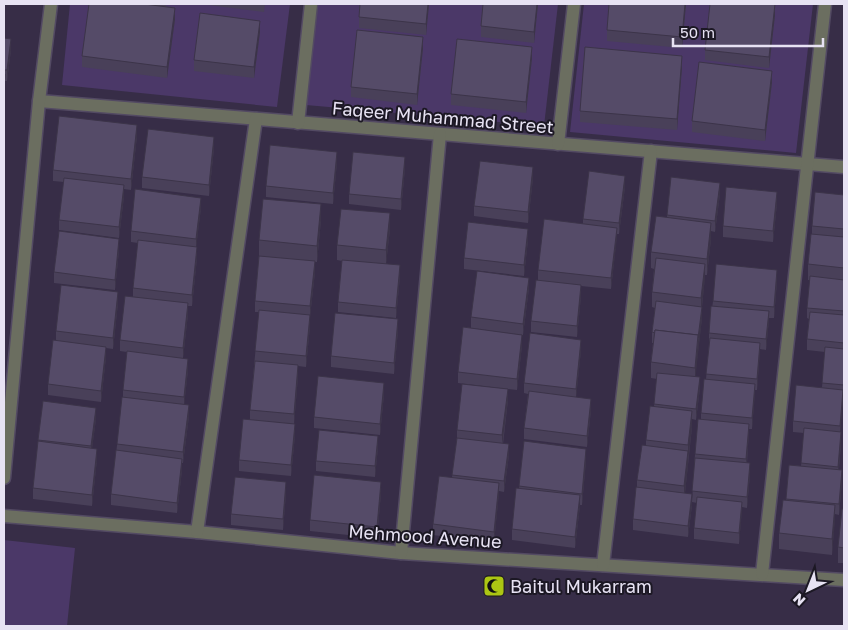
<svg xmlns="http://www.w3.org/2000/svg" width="848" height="630" font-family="'Golos Text',sans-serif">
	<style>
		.green { fill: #4b3868 }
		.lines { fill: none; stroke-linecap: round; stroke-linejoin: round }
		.minor-casing { stroke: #534a63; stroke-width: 15 }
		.minor { stroke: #6b6e60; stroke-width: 12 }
		.wall { fill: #494059 }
		.shaded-wall { fill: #3c3449 }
		.building { fill: #554b68; stroke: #3c3449 }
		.labels { text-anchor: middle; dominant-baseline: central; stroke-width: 4; stroke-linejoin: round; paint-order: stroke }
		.street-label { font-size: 18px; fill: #e7e2f3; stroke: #1c1824 }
		.poi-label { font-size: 18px; fill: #e7e2f3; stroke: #1c1824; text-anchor: start }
	</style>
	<rect width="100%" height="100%" fill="#372d47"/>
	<g class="green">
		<path d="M70,4H290L277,107L62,85Z"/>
		<path d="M318,4H558L544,126L306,105Z"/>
		<path d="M584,4H813L796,153L570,132Z"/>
		<path d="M4,540L75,548L67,626H4Z"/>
	</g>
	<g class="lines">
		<g class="minor-casing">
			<g id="minor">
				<path d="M39,101L844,167"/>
				<path d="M298,123L311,4"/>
				<path d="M558,144L574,4"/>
				<path d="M4,478L39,101L51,4"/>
				<path d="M4,516L197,532L401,553L844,580"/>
				<path d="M197,532L256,119"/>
				<path d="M401,553L440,134"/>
				<path d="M603,565L651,151"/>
				<path d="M762,574L825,4"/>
			</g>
		</g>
		<use href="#minor" class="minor"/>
	</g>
	<g class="wall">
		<path d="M89,4H166V7L175,19L167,78L82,67V56Z"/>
		<path d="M200,4H265L264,12Z"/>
		<path d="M429,4L426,35L359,28V17Z"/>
		<path d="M483,4H538L534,43L481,37V26Z"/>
		<path d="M686,4L682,48L607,41V30Z"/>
		<path d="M775,15L769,68L705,60V50Z"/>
		<path d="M260,32L254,78L194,71V60Z"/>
		<path d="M4,38L11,50L7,81H5L4,100Z"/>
		<path d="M423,48L417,105L351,97V87Z"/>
		<path d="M532,58L526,113L451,105V94Z"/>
		<path d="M682,67L677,130L580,122V111Z"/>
		<path d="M772,82L765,141L692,132V121Z"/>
		<path d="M137,136L131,190L124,189V196L119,238L59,230V220L64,182L53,181V170Z"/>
		<path d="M214,148L209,196L142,188V177Z"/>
		<path d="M337,162L333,204L266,197V186Z"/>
		<path d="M405,168L401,210L349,204V194Z"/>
		<path d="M533,178L528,223L474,216V206Z"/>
		<path d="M625,187L619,234H617L611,289L581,286V296L577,337L531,332V321L538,280V270L583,224V219Z"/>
		<path d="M720,194L715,232L711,231V239L707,275H705L702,307V318L695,377L700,388L696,420L692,419V427L685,493L692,505L688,537L633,530V519L637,488V480L646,446V440L654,406L657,379L651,378V362L653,343H652V332L655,308L652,307V292L654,269L651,268V252L667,218V215Z"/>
		<path d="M844,195V396H843L840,432L841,443L839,470L842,481L839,515L835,514L832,555L779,549V533L786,500L789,465L801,466L804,433L793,432V421L822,387L825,352L807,350V339L809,319L807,318V308L810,280H808V264L812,234V226Z"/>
		<path d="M777,203L773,242L723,237V226Z"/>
		<path d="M201,208L196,247L197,258L192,306H188V314L183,358L188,370L184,405L189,416L183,463H182V470L177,513L111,505V494L123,397V390L127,352L120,351V340L133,297V288L138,243L131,242V231Z"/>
		<path d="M321,220L317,262H315V272L310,317V326L306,367L298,366V376L294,424L295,435L291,476L239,471V460L250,420V410L259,312H255V301L259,256V240Z"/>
		<path d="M390,229L386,264L400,276L396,318L338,312V302L342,261L337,260V245Z"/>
		<path d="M528,240L524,276L464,269V258Z"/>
		<path d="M119,250L115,290L54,283V272Z"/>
		<path d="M777,281L774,318H769L766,350L760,349L757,390H755L752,429H749L747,463L750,474L747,508L742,507L739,544L694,539V528L697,503L692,502L695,454L701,420V413L706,379L709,344V333L713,301Z"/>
		<path d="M529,288L523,335L471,328V317Z"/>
		<path d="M118,303L113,349L106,348V357L101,402L48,395V384L56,340V331Z"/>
		<path d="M398,330L394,374L331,367V356Z"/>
		<path d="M522,345L517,390L458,383V372Z"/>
		<path d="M581,350L576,397L591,410L587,447L524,439V428L528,394L524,393V383Z"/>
		<path d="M384,394L380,435L314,428V417Z"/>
		<path d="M508,400L503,444L509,455L504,492L499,491L494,543L433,535V524L452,477L457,438V430Z"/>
		<path d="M43,401L96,419L92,448L97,459L92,506L33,499V488Z"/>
		<path d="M524,441L586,460L582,505H580L575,548L512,540V529L519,488Z"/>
		<path d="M378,447L375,477L316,471V461Z"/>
		<path d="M286,493L283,530L231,525V514Z"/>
		<path d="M381,493L377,538L310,531V520Z"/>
		<path d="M844,509V563H838V547Z"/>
	</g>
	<g class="shaded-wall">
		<path d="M428,4H429L426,35V24Z"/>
		<path d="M537,4H538L534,43V32Z"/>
		<path d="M685,4H686L682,48V37Z"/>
		<path d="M775,4V15L769,68V57Z"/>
		<path d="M175,8V19L167,78V67Z"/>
		<path d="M260,21V32L254,78V67Z"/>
		<path d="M423,37V48L417,105V94Z"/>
		<path d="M11,39V50L7,81V70Z"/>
		<path d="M532,47V58L526,113V102Z"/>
		<path d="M682,56V67L677,130V119Z"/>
		<path d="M772,71V82L765,141V130Z"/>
		<path d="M5,74V85L4,100V89Z"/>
		<path d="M137,125V136L131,190V179Z"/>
		<path d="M214,137V148L209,196V185Z"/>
		<path d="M337,152V162L333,204V193Z"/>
		<path d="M405,157V168L401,210V199Z"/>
		<path d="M533,167V178L528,223V212Z"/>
		<path d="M625,176V187L619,234V223Z"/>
		<path d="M720,183V194L715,232V221Z"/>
		<path d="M124,185V196L119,238V227Z"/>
		<path d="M777,192V203L773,242V231Z"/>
		<path d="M201,198V208L196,250V239Z"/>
		<path d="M321,204V220L317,262V246Z"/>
		<path d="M390,213V229L386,265V250Z"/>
		<path d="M711,223V239L707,275V259Z"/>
		<path d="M617,228V239L611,289V278Z"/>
		<path d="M528,229V240L524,276V265Z"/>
		<path d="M119,239V250L115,290V280Z"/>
		<path d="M197,247V258L192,306V295Z"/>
		<path d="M315,261V272L310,317V306Z"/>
		<path d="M705,264V280L701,313V298Z"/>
		<path d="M400,265V276L396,318V308Z"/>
		<path d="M777,270V281L774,318V307Z"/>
		<path d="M529,278V288L523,335V324Z"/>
		<path d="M581,285V296L577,337V326Z"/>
		<path d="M118,292V303L113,349V338Z"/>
		<path d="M188,303V314L183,359V348Z"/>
		<path d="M702,307V318L695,383V368Z"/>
		<path d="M769,311V322L766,350V339Z"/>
		<path d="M310,315V326L306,367V356Z"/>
		<path d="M398,319V330L394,374V363Z"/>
		<path d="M522,335V345L517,390V379Z"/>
		<path d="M581,340V350L576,400V389Z"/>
		<path d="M760,343V353L757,390V379Z"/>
		<path d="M106,347V357L101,402V391Z"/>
		<path d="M188,359V370L184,408V397Z"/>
		<path d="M298,365V376L294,425V414Z"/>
		<path d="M700,377V388L696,420V409Z"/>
		<path d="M384,383V394L380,435V424Z"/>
		<path d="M755,384V395L752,429V418Z"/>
		<path d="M508,389V400L502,446V435Z"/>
		<path d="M843,390V400L840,437V426Z"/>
		<path d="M591,399V410L587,447V436Z"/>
		<path d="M189,405V416L183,463V452Z"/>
		<path d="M96,408V419L91,457V446Z"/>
		<path d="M692,411V427L688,461V445Z"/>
		<path d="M295,424V435L291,476V465Z"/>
		<path d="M749,424V435L746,470V459Z"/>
		<path d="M841,432V443L838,478V467Z"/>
		<path d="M378,436V447L375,477V466Z"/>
		<path d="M509,444V455L504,492V481Z"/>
		<path d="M97,449V459L92,506V495Z"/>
		<path d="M586,449V460L582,505V494Z"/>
		<path d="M688,451V466L684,502V486Z"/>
		<path d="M182,459V470L177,513V503Z"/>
		<path d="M750,463V474L747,508V497Z"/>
		<path d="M842,470V481L839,515V504Z"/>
		<path d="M286,482V493L283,530V519Z"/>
		<path d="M381,482V493L377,538V527Z"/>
		<path d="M499,483V494L494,543V532Z"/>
		<path d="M692,494V505L688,537V526Z"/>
		<path d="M580,495V506L575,548V537Z"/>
		<path d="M742,502V512L739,544V533Z"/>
		<path d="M835,505V521L832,555V539Z"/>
	</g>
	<g class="building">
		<path d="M89,4H144L175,8L167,67L82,56Z"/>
		<path d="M360,4H428L426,24L359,17Z"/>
		<path d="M483,4H537L534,32L481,26Z"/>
		<path d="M609,4H685L682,37L607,30Z"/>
		<path d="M710,4H775L769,57L705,50Z"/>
		<path d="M200,13L260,21L254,67L194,60Z"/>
		<path d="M357,30L423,37L417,94L351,87Z"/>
		<path d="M4,38L11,39L7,70H4Z"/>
		<path d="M457,39L532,47L526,102L451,94Z"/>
		<path d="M585,47L682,56L677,119L580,111Z"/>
		<path d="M699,62L772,71L765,130L692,121Z"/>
		<path d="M4,74H5L4,89Z"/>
		<path d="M59,116L137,125L131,179L53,170Z"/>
		<path d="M148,129L214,137L209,185L142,177Z"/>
		<path d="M270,145L337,152L333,193L266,186Z"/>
		<path d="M353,152L405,157L401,199L349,194Z"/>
		<path d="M480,161L533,167L528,212L474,206Z"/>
		<path d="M589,171L625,176L619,223L583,219Z"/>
		<path d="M671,177L720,183L715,221L667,215Z"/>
		<path d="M64,178L124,185L119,227L59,220Z"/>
		<path d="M726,187L777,192L773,231L723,226Z"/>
		<path d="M135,189L201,198L196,239L131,231Z"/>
		<path d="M815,192L844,195V229L812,226Z"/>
		<path d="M263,199L321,204L317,246L259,240Z"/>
		<path d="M341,209L390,213L386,250L337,245Z"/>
		<path d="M656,216L711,223L707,259L651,252Z"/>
		<path d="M544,219L617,228L611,278L538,270Z"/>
		<path d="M468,222L528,229L524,265L464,258Z"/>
		<path d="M59,231L119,239L115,280L54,272Z"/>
		<path d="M811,234L844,237V268L808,264Z"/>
		<path d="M138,240L197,247L192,295L133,288Z"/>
		<path d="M259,256L315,261L310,306L255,301Z"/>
		<path d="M656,258L705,264L701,298L652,292Z"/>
		<path d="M342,260L400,265L396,308L338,302Z"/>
		<path d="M716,264L777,270L774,307L713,301Z"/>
		<path d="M477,271L529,278L523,324L471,317Z"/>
		<path d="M810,276L844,280V311L807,308Z"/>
		<path d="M536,280L581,285L577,326L531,321Z"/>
		<path d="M61,285L118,292L113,338L56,331Z"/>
		<path d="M125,296L188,303L183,348L120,340Z"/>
		<path d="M656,301L702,307L698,338V335L655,330V333L652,332Z"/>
		<path d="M711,306L769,311L766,339L709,333Z"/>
		<path d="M259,310L310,315L306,356L255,351Z"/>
		<path d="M810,312L844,315V343L807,339Z"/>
		<path d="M335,313L398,319L394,363L331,356Z"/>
		<path d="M463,327L522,335L517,379L458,372Z"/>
		<path d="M655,330L698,335L695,368L651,362Z"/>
		<path d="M530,333L581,340L576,389L524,383Z"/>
		<path d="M710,338L760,343L757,379L706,374Z"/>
		<path d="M53,340L106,347L101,391L48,384Z"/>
		<path d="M825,347L844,349V385L822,383Z"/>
		<path d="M127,351L188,359L184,397L123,390Z"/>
		<path d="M255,361L298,365L294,414L250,410Z"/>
		<path d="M657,373L700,377L696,409L654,404Z"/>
		<path d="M318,376L384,383L380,424L314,417Z"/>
		<path d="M704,379L755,384L752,418L701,413Z"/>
		<path d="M462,384L508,389L502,435L457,430Z"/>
		<path d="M796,385L843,390L840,426L793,421Z"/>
		<path d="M529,391L591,399L587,436L524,428Z"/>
		<path d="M122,397L189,405L183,452L117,444Z"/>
		<path d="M43,401L96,408L91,446L38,440Z"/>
		<path d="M650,406L692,411L688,445L646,440Z"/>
		<path d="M243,419L295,424L291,465L239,460Z"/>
		<path d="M698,419L749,424L746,459L695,454Z"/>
		<path d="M804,428L841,432L838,467L801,463Z"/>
		<path d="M319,430L378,436L375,466L316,461Z"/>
		<path d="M457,438L509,444L504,481L452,475Z"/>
		<path d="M38,441L97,449L92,495L33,488Z"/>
		<path d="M524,441L586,449L582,494L519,486Z"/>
		<path d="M642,445L688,451L684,486L637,480Z"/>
		<path d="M116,450L182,459L177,503L111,494Z"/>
		<path d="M695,458L750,463L747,497L692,491Z"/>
		<path d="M789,465L842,470L839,504L786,499Z"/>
		<path d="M314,475L381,482L377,527L310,520Z"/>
		<path d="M439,476L499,483L494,532L433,524Z"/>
		<path d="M235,477L286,482L283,519L231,514Z"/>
		<path d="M636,487L692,494L688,526L633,519Z"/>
		<path d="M516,488L580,495L575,537L512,529Z"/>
		<path d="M697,497L742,502L739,533L694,528Z"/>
		<path d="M783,500L835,505L832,539L779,533Z"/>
		<path d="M842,509H844V548L838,547Z"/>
	</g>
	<defs>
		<g id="mosque-square" transform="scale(1.125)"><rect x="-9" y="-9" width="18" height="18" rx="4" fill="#acc613" stroke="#1c1824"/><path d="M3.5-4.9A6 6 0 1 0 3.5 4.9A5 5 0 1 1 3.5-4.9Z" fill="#111"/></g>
	</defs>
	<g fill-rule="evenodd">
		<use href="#mosque-square" x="494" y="586"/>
	</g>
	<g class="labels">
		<g class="street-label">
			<text transform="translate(443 117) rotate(5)">Faqeer Muhammad Street</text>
			<text transform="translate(425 536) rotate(4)">Mehmood Avenue</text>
		</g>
		<g class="poi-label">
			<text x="510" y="586">Baitul Mukarram</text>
		</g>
	</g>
	<rect width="848" height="630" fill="none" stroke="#e7e2f3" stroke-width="10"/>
	<g transform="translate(808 590) rotate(223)" stroke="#1c1824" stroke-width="4" paint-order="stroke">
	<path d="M0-4L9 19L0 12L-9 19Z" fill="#e7e2f3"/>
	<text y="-8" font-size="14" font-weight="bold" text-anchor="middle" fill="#e7e2f3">N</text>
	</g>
	<path d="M673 38v8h150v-8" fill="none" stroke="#e7e2f3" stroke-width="2.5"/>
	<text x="680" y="38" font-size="15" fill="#e7e2f3" stroke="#1c1824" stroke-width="4" paint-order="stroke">50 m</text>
</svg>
